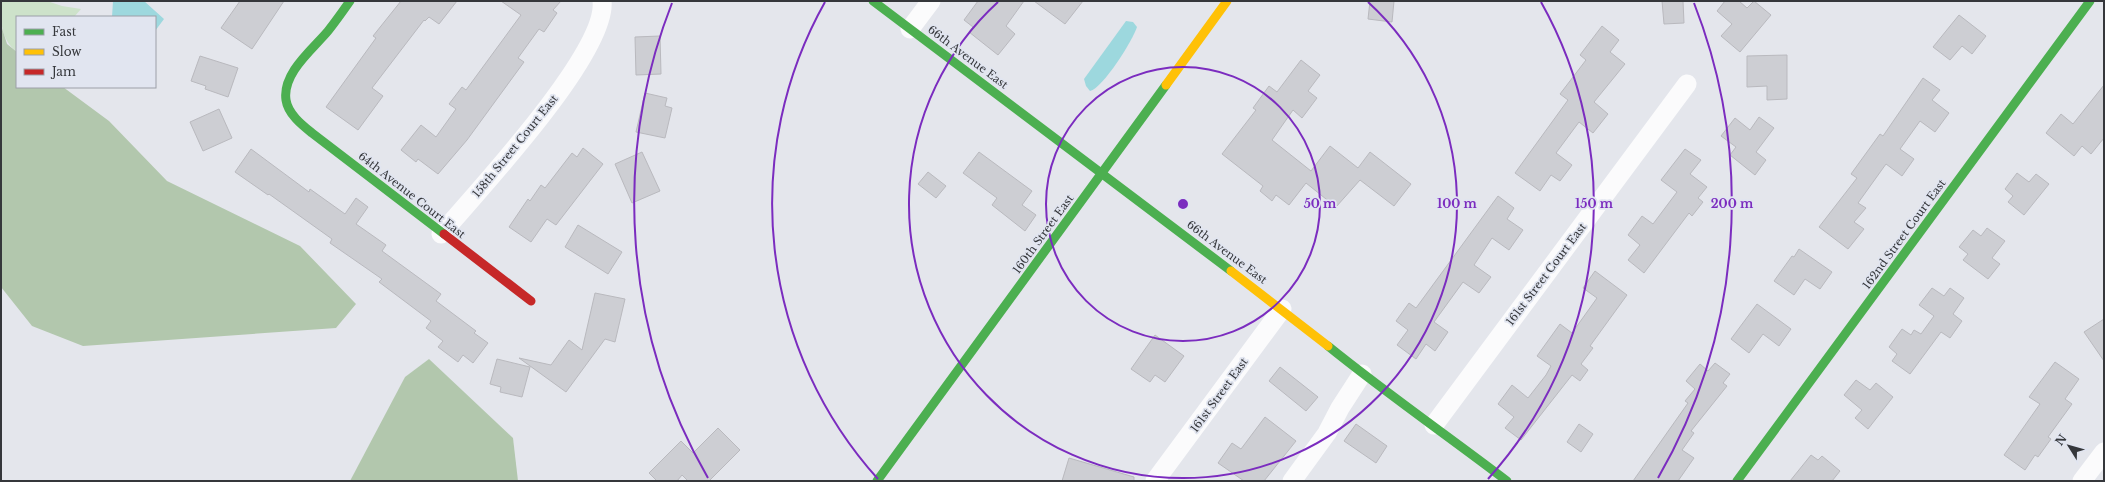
<svg xmlns="http://www.w3.org/2000/svg" width="2105" height="482" font-family="'Libre Baskerville',serif">
	<style>
		.green { fill: #cde2ca }
		.forest { fill: #b2c7ad }
		.water { fill: #9dd8de }
		.building { fill: #cdced3; stroke: #b9b9be }
		.lines { fill: none; stroke-linecap: round; stroke-linejoin: round }
		.street { stroke: #fbfbfc; stroke-width: 19 }
		.fast { stroke: #4caf50; stroke-width: 9 }
		.slow { stroke: #ffc107; stroke-width: 9 }
		.jam { stroke: #c62828; stroke-width: 9 }
		.ring { fill: none; stroke: #7b2cbf; stroke-width: 2 }
		.labels { text-anchor: middle; dominant-baseline: central; stroke-width: 3.5; stroke-linejoin: round; paint-order: stroke }
		.street-label { font-size: 11px; fill: #35373b; stroke: #e1e5f0 }
		.centre { fill: #7b2cbf; stroke: #e1e5f0; stroke-width: 2 }
		.ring-label { font-size: 12px; text-anchor: middle; font-weight: bold; fill: #7b2cbf; stroke: #e1e5f0; stroke-width: 3.5; stroke-linejoin: round; paint-order: stroke }
	</style>
	<rect width="100%" height="100%" fill="#e4e6ec"/>
	<path class="green" d="M1,1H47L62,6L81,9L74,17H17V52C0,38 1,22 1,1Z"/>
	<g class="forest">
		<path d="M1,25L7,44L17,52V87H63L109,121L167,181L300,246L356,304L336,328L83,346L32,326L1,287Z"/>
		<path d="M429,359L513,438L518,481H350L405,377Z"/>
	</g>
	<g class="water">
		<path d="M113,1H144L164,19L155,31V17H112Z"/>
		<path d="M1126,21L1133,22L1137,27C1133,40 1103,88 1090,91L1086,86L1084,79Z"/>
	</g>
	<g class="building">
		<path d="M240,1H284L252,49L221,28Z"/>
		<path d="M401,1H457L439,24L429,17L425,21L424,20L372,88L383,96L358,130L326,107L376,38L373,36Z"/>
		<path d="M501,1H561L553,10L557,13L544,32L539,29L518,58L524,62L467,140L438,174L418,159L416,162L401,150L421,125L436,137L456,109L449,104L462,87L466,90L521,15Z"/>
		<path d="M978,1H1024L1006,26L1015,34L998,55L969,32L973,27L964,20Z"/>
		<path d="M1034,1H1083L1065,24Z"/>
		<path d="M1370,1H1394L1392,22L1368,19Z"/>
		<path d="M1662,1H1683L1684,23L1664,24Z"/>
		<path d="M1725,1H1739L1747,8L1754,1L1771,15L1740,52L1721,36L1732,24L1717,11Z"/>
		<path d="M1959,15L1986,36L1972,54L1962,46L1950,60L1933,47Z"/>
		<path d="M1602,26L1619,40L1610,52L1625,64L1594,102L1608,114L1593,133L1579,122L1556,153L1572,165L1560,181L1551,175L1540,191L1515,173L1568,100L1560,94L1586,60L1580,55Z"/>
		<path d="M660,36L661,74L636,75L635,37Z"/>
		<path d="M1787,55V99L1767,100V86L1747,87V56Z"/>
		<path d="M200,56L238,68L228,97L205,89L206,86L191,81Z"/>
		<path d="M1301,60L1320,75L1308,91L1317,98L1302,118L1293,110L1272,140L1311,171L1330,146L1358,168L1370,152L1411,184L1394,206L1360,180L1336,207L1306,183L1289,205L1276,195L1272,201L1260,191L1263,186L1222,154L1256,110L1253,108L1269,86L1277,92Z"/>
		<path d="M1923,78L1940,90L1932,100L1949,113L1935,132L1920,121L1900,149L1914,159L1902,176L1886,164L1858,203L1866,208L1854,222L1864,229L1848,249L1819,227L1857,178L1851,174L1880,134L1883,136Z"/>
		<path d="M2104,85V138L2091,154L2082,146L2074,156L2046,133L2061,114L2073,124Z"/>
		<path d="M645,93L667,98L665,106L672,108L665,138L636,132Z"/>
		<path d="M219,109L232,138L203,151L190,122Z"/>
		<path d="M1759,117L1774,128L1756,152L1766,160L1755,175L1730,155L1736,147L1721,136L1735,118L1750,130Z"/>
		<path d="M583,148L603,164L556,225L547,219L531,242L509,227L528,199L530,201L541,185L545,188L572,153L577,157Z"/>
		<path d="M251,149L309,192L310,189L345,214L356,198L368,207L356,224L386,245L382,251L441,294L436,301L476,331L474,333L488,343L473,363L463,355L458,362L438,347L443,341L426,328L431,321L379,282L382,279L330,243L332,239L269,194L268,195L235,172Z"/>
		<path d="M1685,149L1701,160L1690,174L1707,187L1698,198L1703,202L1692,216L1689,213L1644,273L1628,260L1640,245L1628,235L1642,216L1653,224L1677,192L1661,180Z"/>
		<path d="M642,152L660,191L632,203L615,164Z"/>
		<path d="M979,152L1032,191L1022,205L1036,215L1025,231L992,205L997,198L963,173Z"/>
		<path d="M928,172L946,186L936,198L918,184Z"/>
		<path d="M2017,173L2029,182L2036,174L2049,184L2024,215L2008,202L2013,196L2005,189Z"/>
		<path d="M1498,196L1514,208L1507,219L1523,230L1509,250L1492,238L1474,265L1491,277L1479,293L1463,282L1434,322L1448,332L1435,351L1426,344L1416,359L1397,345L1408,330L1396,321L1409,303L1416,308Z"/>
		<path d="M578,225L622,252L608,274L565,247Z"/>
		<path d="M1987,228L2005,241L1992,258L2000,264L1988,279L1963,260L1968,254L1959,247L1973,230L1981,236Z"/>
		<path d="M1799,249L1832,272L1820,289L1805,279L1794,295L1774,281L1792,256L1794,257Z"/>
		<path d="M1595,271L1627,295L1590,346L1593,348L1581,364L1588,370L1580,381L1572,375L1521,440L1505,428L1514,417L1498,404L1512,385L1528,398L1546,375L1551,366L1537,356L1560,324L1572,333L1597,298L1583,288Z"/>
		<path d="M1932,288L1944,296L1950,288L1964,298L1953,314L1962,321L1950,338L1941,332L1910,374L1892,361L1897,354L1889,347L1902,329L1911,335L1914,330L1921,334L1934,316L1919,305Z"/>
		<path d="M595,293L625,299L615,342L605,339L566,392L519,358L551,365L569,340L582,350Z"/>
		<path d="M1757,304L1791,329L1779,346L1763,334L1749,353L1731,339Z"/>
		<path d="M2104,319V361L2084,332Z"/>
		<path d="M1155,335L1184,356L1165,382L1155,375L1150,382L1131,369Z"/>
		<path d="M497,359L530,367L522,397L500,392L501,387L490,384Z"/>
		<path d="M2055,362L2079,379L2065,399L2072,404L2048,437L2051,439L2038,457L2035,455L2025,470L2004,455L2040,404L2029,397Z"/>
		<path d="M1715,363L1730,374L1723,383L1727,386L1691,431L1694,433L1682,450L1694,458L1678,481H1633L1688,403L1685,401L1695,389L1686,381L1700,364L1708,371Z"/>
		<path d="M1280,367L1318,397L1306,411L1269,381Z"/>
		<path d="M1856,380L1870,390L1876,383L1893,397L1868,429L1855,418L1862,410L1844,395Z"/>
		<path d="M1265,417L1296,441L1264,481H1244L1218,463L1232,443L1241,449Z"/>
		<path d="M1356,424L1387,446L1376,463L1344,441Z"/>
		<path d="M1579,424L1593,434L1581,452L1567,442Z"/>
		<path d="M718,428L740,450L709,481H688L682,475L677,481H657L649,473L681,441L693,453Z"/>
		<path d="M1811,455L1818,460L1822,456L1840,471L1832,481H1790Z"/>
		<path d="M1069,458L1134,477V481H1062Z"/>
	</g>
	<g class="lines">
		<g class="street">
			<path d="M910,29L931,1"/>
			<path d="M441,234C477,192 608,52 602,1"/>
			<path d="M1434,425L1687,84"/>
			<path d="M1155,481L1282,309"/>
			<path d="M1292,481L1327,433L1340,408L1362,374"/>
			<path d="M2082,481L2104,452"/>
		</g>
		<g class="fast">
			<path d="M350,1C343,11 336,21 328,31C313,49 282,73 286,100C288,114 302,125 312,133L444,234"/>
			<path d="M873,1L1231,271"/>
			<path d="M1328,346C1386,393 1448,436 1507,481"/>
			<path d="M877,481L1166,85"/>
			<path d="M1737,481L2090,1"/>
		</g>
		<g class="slow">
			<path d="M1166,85L1227,1"/>
			<path d="M1231,271L1328,346"/>
		</g>
		<path class="jam" d="M444,234L531,301"/>
	</g>
	<g class="ring">
		<circle cx="1183" cy="204" r="137"/>
		<path d="M1368 2A274 274 0 1 1 998 2"/>
		<path d="M878 479A411 411 0 0 1 825 2M1541 2A411 411 0 0 1 1488 479"/>
		<path d="M708 478A549 549 0 0 1 672 3M1694 3A549 549 0 0 1 1658 478"/>
	</g>
	<g class="labels">
		<g class="street-label">
			<text transform="translate(968 57) rotate(37)">66th Avenue East</text>
			<text transform="translate(515 146) rotate(-51)">158th Street Court East</text>
			<text transform="translate(412 195) rotate(38)">64th Avenue Court East</text>
			<text transform="translate(1043 234) rotate(-54)">160th Street East</text>
			<text transform="translate(1904 234) rotate(-54)">162nd Street Court East</text>
			<text transform="translate(1227 252) rotate(37)">66th Avenue East</text>
			<text transform="translate(1546 274) rotate(-53)">161st Street Court East</text>
			<text transform="translate(1219 395) rotate(-54)">161st Street East</text>
		</g>
	</g>
	<circle cx="1183" cy="204" r="6" class="centre"/>
	<g class="ring-label">
		<text x="1320" y="208">50 m</text>
		<text x="1457" y="208">100 m</text>
		<text x="1594" y="208">150 m</text>
		<text x="1732" y="208">200 m</text>
	</g>
	<rect width="2105" height="482" fill="none" stroke="#35373b" stroke-width="4"/>
	<rect x="16" y="16" width="140" height="72" fill="#e1e5f0" stroke="#9c9fa8"/>
	<rect x="24" y="29" width="20" height="6" fill="#4caf50" stroke="#9c9fa8"/>
	<text x="52" y="36" font-size="12" fill="#35373b">Fast</text>
	<rect x="24" y="49" width="20" height="6" fill="#ffc107" stroke="#9c9fa8"/>
	<text x="52" y="56" font-size="12" fill="#35373b">Slow</text>
	<rect x="24" y="69" width="20" height="6" fill="#c62828" stroke="#9c9fa8"/>
	<text x="52" y="76" font-size="12" fill="#35373b">Jam</text>
	<g transform="translate(2069 446) rotate(307)" stroke="#e1e5f0" stroke-width="3" paint-order="stroke">
	<path d="M0-3L7 15L0 10L-7 15Z" fill="#35373b"/>
	<text y="-6" font-size="11" font-weight="bold" text-anchor="middle" fill="#35373b">N</text>
	</g>
</svg>
